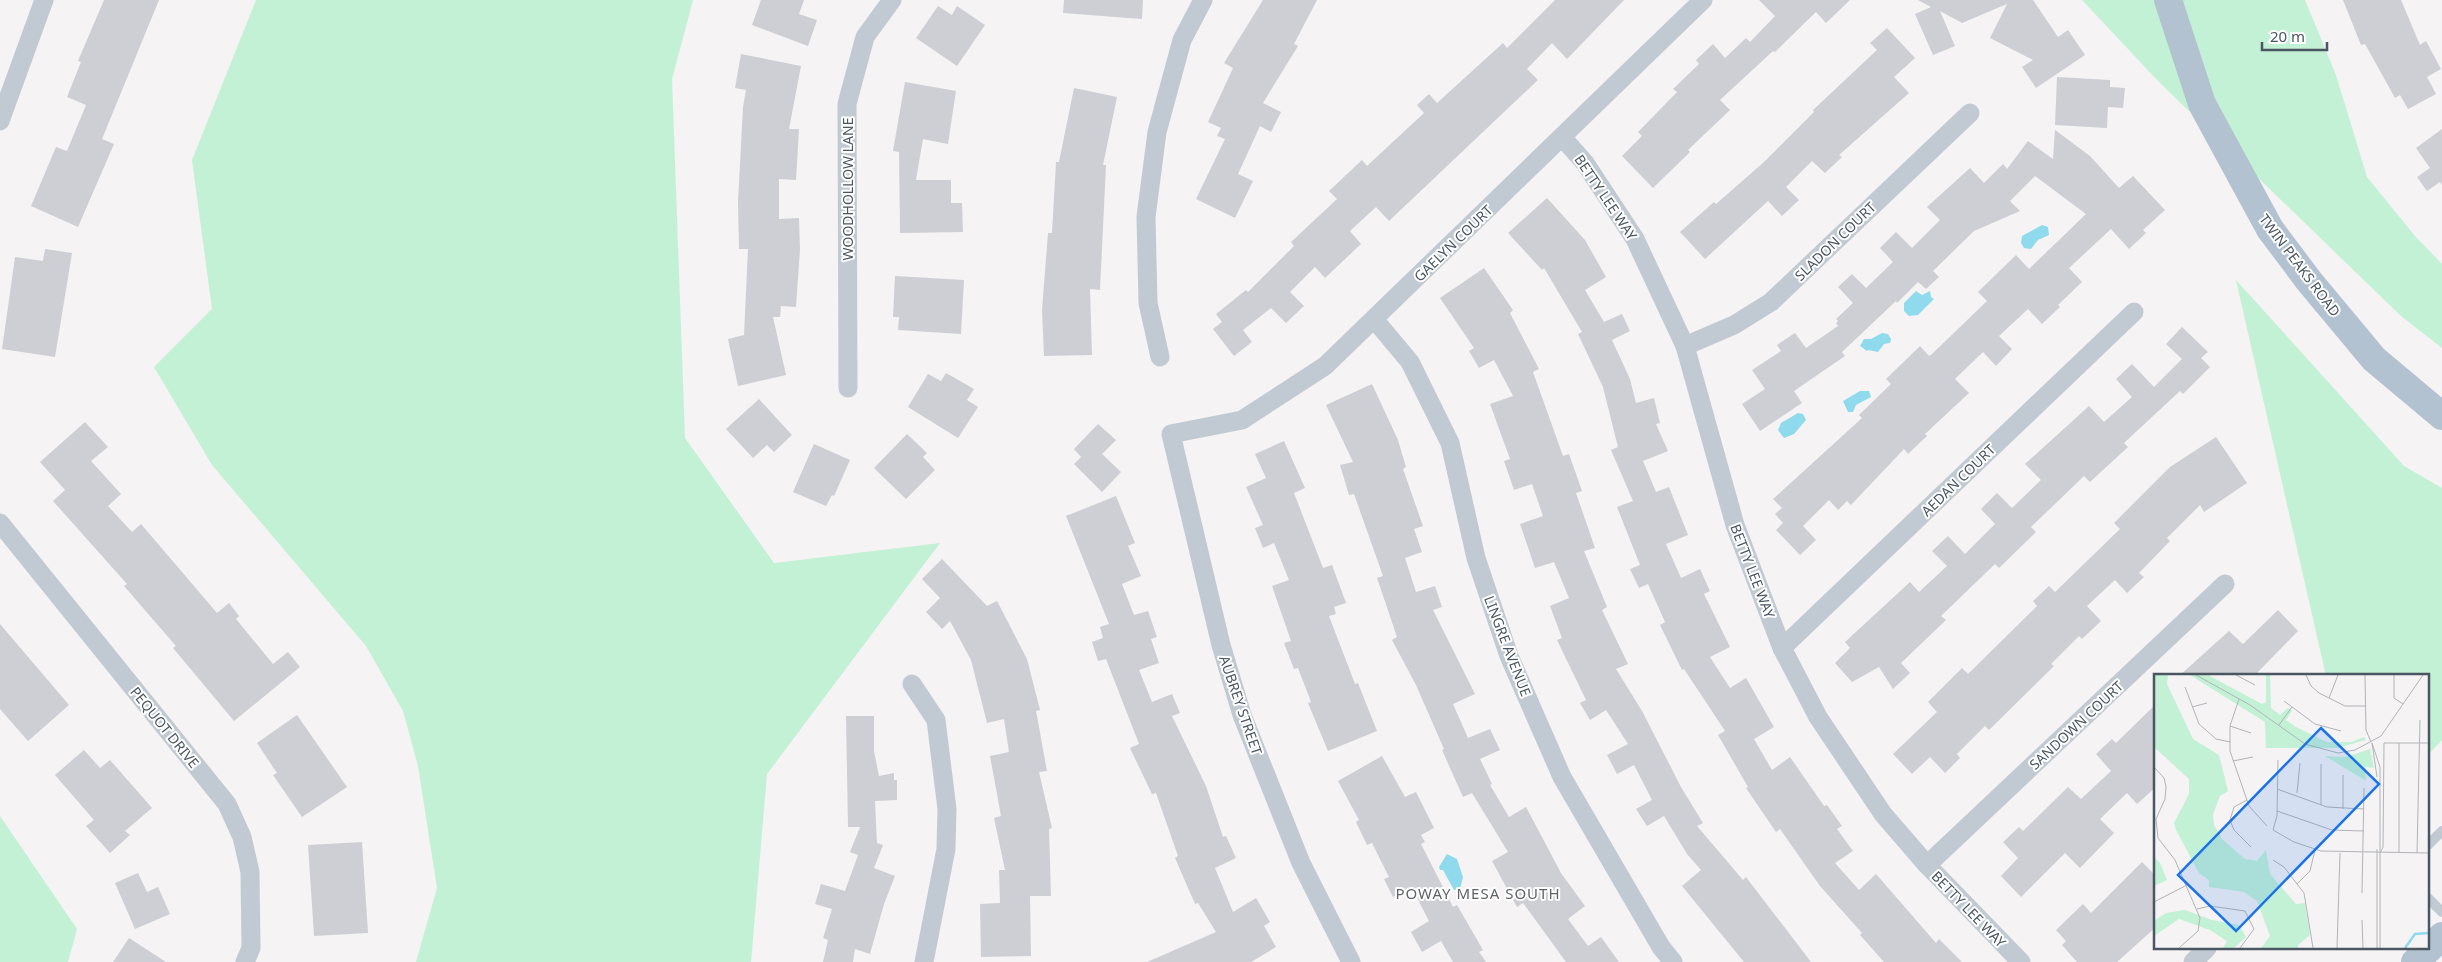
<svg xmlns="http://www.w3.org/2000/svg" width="2442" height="962" font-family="'Noto Sans',sans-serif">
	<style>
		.green { fill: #c3f1d5 }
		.water { fill: #90daee }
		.building { fill: #cdcfd5 }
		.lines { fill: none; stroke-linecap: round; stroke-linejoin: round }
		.service { stroke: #c1cad2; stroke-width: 10 }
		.minor { stroke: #c1cad2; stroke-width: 19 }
		.primary { stroke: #b3c2d1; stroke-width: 28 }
		.labels { text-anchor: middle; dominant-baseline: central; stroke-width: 4; stroke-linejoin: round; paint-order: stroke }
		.street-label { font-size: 14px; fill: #4a5661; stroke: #fff }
		.neighbourhood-label { font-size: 15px; letter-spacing: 1px; fill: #5f6368; stroke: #fff }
		.inset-river { fill: none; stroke: #90daee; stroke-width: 2.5 }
		.inset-road { fill: none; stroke: #b1b4b9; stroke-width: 1 }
		.view { fill: #1a73e8; fill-opacity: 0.15; stroke: #1a73e8; stroke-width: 2.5 }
		.inset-edge { fill: none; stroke: #4a5661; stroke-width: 2.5 }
	</style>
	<rect width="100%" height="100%" fill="#f5f3f3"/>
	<g class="green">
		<path d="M256,0H693L672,79L685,438L774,563L940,543L767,774L751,962H416L437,888L418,766L403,711L366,646L212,465L154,367L212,309L192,160Z"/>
		<path d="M2082,0H2305L2336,75L2367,177L2415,236L2442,264V348L2401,316L2158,81Z"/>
		<path d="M2236,280L2404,466L2442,488V740L2428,755V676H2326Z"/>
		<path d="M0,816L77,929L68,962H0Z"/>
	</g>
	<g class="water">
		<path d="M2042,225L2048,227L2049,235L2038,240L2031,249L2024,248L2021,243L2022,236Z"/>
		<path d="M1916,291L1922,295L1930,291L1931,297L1934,299L1918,315L1909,316L1904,311V303Z"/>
		<path d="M1882,333L1888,334L1891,339L1890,343L1884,344L1878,352L1868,350L1867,351L1860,346L1864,339H1871Z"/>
		<path d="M1860,391H1869L1871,397L1856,405L1853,412H1848L1843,401Z"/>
		<path d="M1798,413L1803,414L1806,420L1794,434L1784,438L1778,430L1781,423Z"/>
		<path d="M1447,854L1457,859L1463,877L1460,889L1454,890L1443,870H1440L1439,867Z"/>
	</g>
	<g class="building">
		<path d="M104,0H159L102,139L114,144L78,227L31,206L56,147L67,151L86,105L67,97L81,62L78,61Z"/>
		<path d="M761,0H804L799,14L817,20L808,46L752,25Z"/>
		<path d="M1064,0H1143L1142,19L1063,13Z"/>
		<path d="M1263,0H1317L1294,44L1298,46L1263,103L1281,112L1271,132L1260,126L1238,174L1253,181L1235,218L1196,199L1225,139L1217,136L1221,128L1208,122L1233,68L1224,63Z"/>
		<path d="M1555,0H1624L1567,59L1552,43L1527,69L1538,80L1389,221L1376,207L1350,231L1361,244L1325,278L1315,267L1290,292L1304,306L1286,323L1271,308L1243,330L1252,342L1234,356L1213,329L1222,322L1216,314L1246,290L1248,292L1294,246L1291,242L1337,199L1329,191L1362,160L1367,166L1424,113L1417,105L1429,94L1437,103L1503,43L1507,48Z"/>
		<path d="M1759,0H1850L1826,23L1816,12L1775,52L1773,51L1720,100L1730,110L1688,150L1690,152L1653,188L1622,156L1642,136L1638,132L1677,92L1673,89L1699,64L1696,60L1713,44L1725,58L1746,38L1750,42L1775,16Z"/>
		<path d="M1918,0H2033L2058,37L2068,30L2085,55L2036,88L2022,67L2033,60L1990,38L2007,4L1962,23L1940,11L1955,46L1933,55L1915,14L1931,7Z"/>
		<path d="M2343,0H2401L2420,45L2426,41L2441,69L2427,77L2436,94L2408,109L2400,95L2395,98L2365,44L2361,45Z"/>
		<path d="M938,6L952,15L957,6L985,25L957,66L916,38Z"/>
		<path d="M1887,28L1915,58L1894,77L1909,93L1839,155L1842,157L1825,173L1812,161L1786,187L1799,200L1782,216L1768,201L1705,259L1680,232L1714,202L1716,204L1764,162L1814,112L1813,110L1877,50L1870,43Z"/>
		<path d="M741,54L801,66L789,129H799L796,180L779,179V219L799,218L800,249L796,307L781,306L780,317H773L786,375L738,386L728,339L744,335L748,249H739L738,202L743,107L746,90L735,88Z"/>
		<path d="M2057,77L2110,80V87L2125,88L2123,108L2108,107L2107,128L2055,125Z"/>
		<path d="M905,82L956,91L948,144L923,139L916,180H951V203H962L963,232L900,233L899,152L893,151Z"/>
		<path d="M1074,88L1117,97L1103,165H1106L1100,290L1090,289L1092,355L1044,356L1042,310L1048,233H1052L1056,162H1059Z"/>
		<path d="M2442,129V185L2440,182L2427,191L2417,177L2430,168L2416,148Z"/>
		<path d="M2055,130L2090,156L2119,188L2133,176L2165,210L2143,230L2146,233L2129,249L2111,229L2069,268L2082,282L2058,305L2060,307L2042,324L2028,309L1999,336L2012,349L1996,366L1983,352L1955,379L1969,393L1925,434L1927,436L1908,454L1904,449L1851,505L1847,501L1838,510L1829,500L1803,526L1816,540L1800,555L1776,530L1783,523L1775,514L1782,508L1773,499L1862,418L1859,415L1891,384L1886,379L1920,346L1929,356L1932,354L1987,301L1978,292L2016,255L2029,269L2086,214L2035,176L2010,201L2020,211L1974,231L1933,271L1939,277L1926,289L1918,282L1897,303L1896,301L1842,352L1845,356L1794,391L1802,403L1760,431L1742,404L1765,389L1752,370L1781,351L1777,345L1795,333L1806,348L1838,326L1836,323L1838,321L1836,319L1853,303L1838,287L1852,274L1866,288L1893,262L1880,248L1896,232L1912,248L1940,220L1927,207L1970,168L1984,183L2003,164L2007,169L2028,141L2053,159Z"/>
		<path d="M1547,198L1585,240L1606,277L1585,290L1604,322L1622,314L1630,331L1612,340L1630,379L1636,403L1654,398L1660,423L1656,424L1668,451L1643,461L1656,492L1669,487L1688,535L1666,544L1681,578L1700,569L1710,591L1704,594L1730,647L1710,657L1730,688L1746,678L1774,727L1754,739L1772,770L1790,757L1824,806L1827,805L1842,826L1837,829L1853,851L1835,863L1859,890L1876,874L1936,943L1939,939L1962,962H1884L1860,935L1862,933L1820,886L1780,829L1776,832L1746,788L1748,787L1718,735L1725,731L1684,669L1682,670L1660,625L1665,622L1648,584L1639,588L1630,569L1640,565L1617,507L1633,501L1611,450L1618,447L1603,387L1578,334L1582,332L1544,268L1542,270L1508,233Z"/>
		<path d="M45,249L72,253L55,357L2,349L15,257L43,261Z"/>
		<path d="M1484,268L1513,310L1510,313L1539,369L1533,372L1563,456L1569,454L1582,491L1576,493L1595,548L1584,551L1607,607L1602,610L1628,664L1616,669L1642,711L1681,787L1703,823L1697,826L1743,880L1746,877L1811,962H1744L1682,886L1701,870L1687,854L1664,816L1647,826L1636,809L1652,800L1634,765L1617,774L1607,755L1628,744L1606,710L1590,720L1580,703L1586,700L1557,640L1562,638L1550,606L1569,598L1554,562L1535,568L1520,524L1543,516L1532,484L1514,490L1504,461L1510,459L1490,404L1513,396L1494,360L1479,368L1469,351L1474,348L1440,298Z"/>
		<path d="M895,276L964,280L961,334L898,330L899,317H893Z"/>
		<path d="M2182,327L2208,352L2201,358L2210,367L2183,394L2180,391L2124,443L2128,447L2090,482L2084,476L2031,527L2036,532L1999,568L1995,564L1941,616L1946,620L1901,663L1910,673L1893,689L1879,667L1852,682L1835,663L1850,648L1845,642L1910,582L1919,592L1947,566L1932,551L1948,536L1965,554L1995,524L1981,509L1997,493L2012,508L2041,480L2025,464L2089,406L2104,422L2132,397L2116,379L2132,364L2154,387L2182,359L2166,344Z"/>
		<path d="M946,373L974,389L967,400L978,407L958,438L908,407L928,374L941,381Z"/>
		<path d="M1372,384L1398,440L1406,467L1403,469L1423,526L1414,529L1422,552L1405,558L1416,592L1435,586L1442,607L1433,610L1475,694L1453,704L1468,738L1490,729L1500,750L1480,759L1492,784L1490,785L1509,817L1526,807L1561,873L1585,906L1568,919L1588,946L1601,937L1619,962H1566L1523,903L1517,907L1492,861L1508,852L1472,793L1463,797L1442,750L1444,749L1416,685L1392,640L1397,637L1377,578L1383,576L1354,494L1349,495L1340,465L1353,462L1326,405Z"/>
		<path d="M759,399L792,435L774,452L767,445L753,458L726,429Z"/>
		<path d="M85,422L108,447L91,461L121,494L108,506L132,532L141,524L217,613L229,603L239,616L236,619L273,664L288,652L300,667L234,721L173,648L176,646L124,586L127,584L53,501L65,490L40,462Z"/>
		<path d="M1098,424L1116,440L1102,454L1121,472L1102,492L1074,464L1081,457L1074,449Z"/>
		<path d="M907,434L927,453L923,457L935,470L906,499L874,468Z"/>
		<path d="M2216,437L2247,483L2204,512L2200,505L2167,538L2170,541L2139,573L2144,577L2127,593L2115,580L2087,606L2101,621L2082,639L2079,636L2051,664L2054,666L1989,730L1985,726L1957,754L1960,758L1945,773L1930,757L1912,774L1893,754L1937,712L1928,702L1962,668L1968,674L2037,606L2033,601L2049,586L2055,592L2120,529L2114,523L2170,467Z"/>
		<path d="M1284,441L1305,488L1294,493L1323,568L1332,565L1346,603L1334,607L1336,614L1329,616L1355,684L1358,683L1377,731L1328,751L1308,703L1311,702L1298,668L1294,669L1284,643L1291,641L1272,586L1289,580L1274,543L1263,548L1255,528L1263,525L1246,487L1266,478L1255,454Z"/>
		<path d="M814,444L850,460L834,496L832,495L826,506L793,492Z"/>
		<path d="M1116,496L1135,543L1128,546L1141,576L1122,584L1134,615L1148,611L1157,637L1151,639L1159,663L1139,670L1152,702L1172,694L1180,713L1172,716L1206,786L1223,837L1226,836L1236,858L1215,868L1233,912L1256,898L1270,922L1264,926L1276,947L1251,962H1147L1216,932L1198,903L1195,904L1175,858L1178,856L1156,793L1152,794L1130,748L1139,744L1106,659L1098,661L1092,642L1103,638L1100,627L1109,624L1066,516Z"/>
		<path d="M942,559L987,606L997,601L1027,659L1040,710L1036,711L1047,771L1039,772L1052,828L1049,829L1051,896H1030L1031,956L981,957L980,904L1000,903L999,870H1005L994,818L1001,816L990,756L1009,752L1004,719L987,723L971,660L950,621L942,629L926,612L940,598L922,579Z"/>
		<path d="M2278,610L2298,631L2254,676H2179L2229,631L2243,644Z"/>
		<path d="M0,624L69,705L28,741L0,709Z"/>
		<path d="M2156,704V787L2137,804L2127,793L2100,819L2114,833L2080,868L2065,853L2021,897L2001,876L2018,858L2003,842L2019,827L2023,831L2068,787L2081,799L2111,771L2096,754L2112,739L2116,743Z"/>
		<path d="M297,715L347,787L302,817L273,775L277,773L257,743Z"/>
		<path d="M846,716H874V751L879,776L894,773V780H897V800L875,801L877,843L883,845L874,868L895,876L884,904L870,954L855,949L853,962H823L828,940L823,938L832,909L815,904L821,884L845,891L858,855L850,852L860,827H848Z"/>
		<path d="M84,750L100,768L110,760L152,808L125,831L130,835L110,853L86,826L94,820L55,775Z"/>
		<path d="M1382,756L1405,797L1416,792L1434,828L1421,835L1425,842L1421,844L1453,907L1457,905L1483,950L1479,952L1486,962H1453L1441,941L1422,952L1411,932L1429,921L1412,888L1393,897L1384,879L1389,877L1372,843L1367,845L1356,822L1359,820L1338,781Z"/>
		<path d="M362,842L368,933L314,936L308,845Z"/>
		<path d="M2142,862L2156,876V927L2117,962H2077L2062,945L2066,941L2056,930L2083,904L2091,913Z"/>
		<path d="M138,873L147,892L158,887L170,914L135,929L115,883Z"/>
		<path d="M129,938L166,962H113Z"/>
	</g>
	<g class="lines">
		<g class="service">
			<path d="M2428,845L2442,831"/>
			<path d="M2428,898L2442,912"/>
		</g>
		<g class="minor">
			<path d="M0,121L44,0"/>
			<path d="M1562,137L1585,163L1635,239L1685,346L1735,525L1782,648L1818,717L1883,814L1927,865L2021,962"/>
			<path d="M1374,319L1410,362L1450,443L1476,558L1509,656L1562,777L1661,947L1673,962"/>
			<path d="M1685,346L1734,325L1771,302L1970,113"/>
			<path d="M1160,357L1148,303L1146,217L1157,132L1182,40L1203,0"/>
			<path d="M848,388L847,104L865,37L892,0"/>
			<path d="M0,523L227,804L242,837L250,872L251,948L245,962"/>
			<path d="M1782,648L2134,312"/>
			<path d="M912,684L936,720L947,809L946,849L924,962"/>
			<path d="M1927,865L2225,584"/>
			<path d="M1351,962L1301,863L1242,715L1221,645L1171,434L1242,420L1325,366L1703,0"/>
			<path d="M2193,962L2207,948"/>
		</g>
		<g class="primary">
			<path d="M2168,0L2202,104L2270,229L2309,281L2374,359L2442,416"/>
			<path d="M2415,962L2442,936"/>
		</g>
	</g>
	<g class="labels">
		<g class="street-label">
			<text transform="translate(847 189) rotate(-90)">WOODHOLLOW LANE</text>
			<text transform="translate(1606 197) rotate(56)">BETTY LEE WAY</text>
			<text transform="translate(1835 241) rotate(-44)">SLADON COURT</text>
			<text transform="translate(1453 243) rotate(-44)">GAELYN COURT</text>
			<text transform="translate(2300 265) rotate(53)">TWIN PEAKS ROAD</text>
			<text transform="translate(1958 480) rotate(-44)">AEDAN COURT</text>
			<text transform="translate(1753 571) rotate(69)">BETTY LEE WAY</text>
			<text transform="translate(1508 646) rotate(69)">LINGRE AVENUE</text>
			<text transform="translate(1241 705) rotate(71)">AUBREY STREET</text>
			<text transform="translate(2076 725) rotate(-43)">SANDOWN COURT</text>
			<text transform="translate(165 727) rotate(51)">PEQUOT DRIVE</text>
			<text transform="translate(1969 909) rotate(46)">BETTY LEE WAY</text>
		</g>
		<g class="neighbourhood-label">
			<text x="1478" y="893">POWAY MESA SOUTH</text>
		</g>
	</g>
	<g transform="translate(2154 674)">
		<rect width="275" height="275" fill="#f5f3f3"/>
		<path d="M0,1H14L13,10L39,65L65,81L74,117L66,122L59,140L60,151L68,165L91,185L103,187L112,176L116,200L142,230L151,229L156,261L144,271V274H107L116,262L103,227L90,218L55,213V206L45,199L22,156L20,149L35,120V105L0,73ZM36,1H54L108,30L112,28V1H116L117,34L126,41L134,34L138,37L132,46L142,53L173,68H197L210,63L212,66L183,74H112L111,48ZM216,75L220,94L211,93L212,107L171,82L192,83ZM0,183L6,189L13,206L0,212ZM31,236L58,246L85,251L92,263L80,274H69L73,267L56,256L25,245L0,262V247L12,239Z" fill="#c3f1d5"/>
		<path class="inset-river" d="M251,274L261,260L275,259"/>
		<path class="inset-road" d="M42,1L96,31L151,70L184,79L201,76L227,62L269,1M82,1L101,11M152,1L157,12L165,19L191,32H211M211,1L212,56L217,68M240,1V24L249,30M31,13L45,50L62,65L76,68M175,24L184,1M85,25L76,52V77L95,132L113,152M130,27L161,50L187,57M38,33L53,29M125,51L138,33M76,52L97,59M218,69L226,93V274M218,69L223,103M245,69V179M124,86L123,142L119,156L140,168L167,177L275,179M79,87L99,83M0,93L10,104L12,113L11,125L2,145L4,164L21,186L46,244L44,257L25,274M123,115L173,133L210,135M143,119L146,89M93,126L80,133L76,146L80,156L97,173M167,131V90M189,135V101M123,137L178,156L210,157M223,175V274M226,179L229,173L230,69H275M263,179L266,46M119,186L130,193L150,219L159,274M143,210L156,197L161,176M208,219L210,114M0,228L33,211M43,235L56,232L91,237L100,255L86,274M208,246L209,274M183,274L186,179"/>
		<path class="view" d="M167,54L225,110L82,257L24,201Z"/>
		<rect width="275" height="275" class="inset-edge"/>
	</g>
	<path d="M2262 42v8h65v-8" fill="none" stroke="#4a5661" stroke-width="2.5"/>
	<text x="2270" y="42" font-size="15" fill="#4a5661" stroke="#ffffff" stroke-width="4" paint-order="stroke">20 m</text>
</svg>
